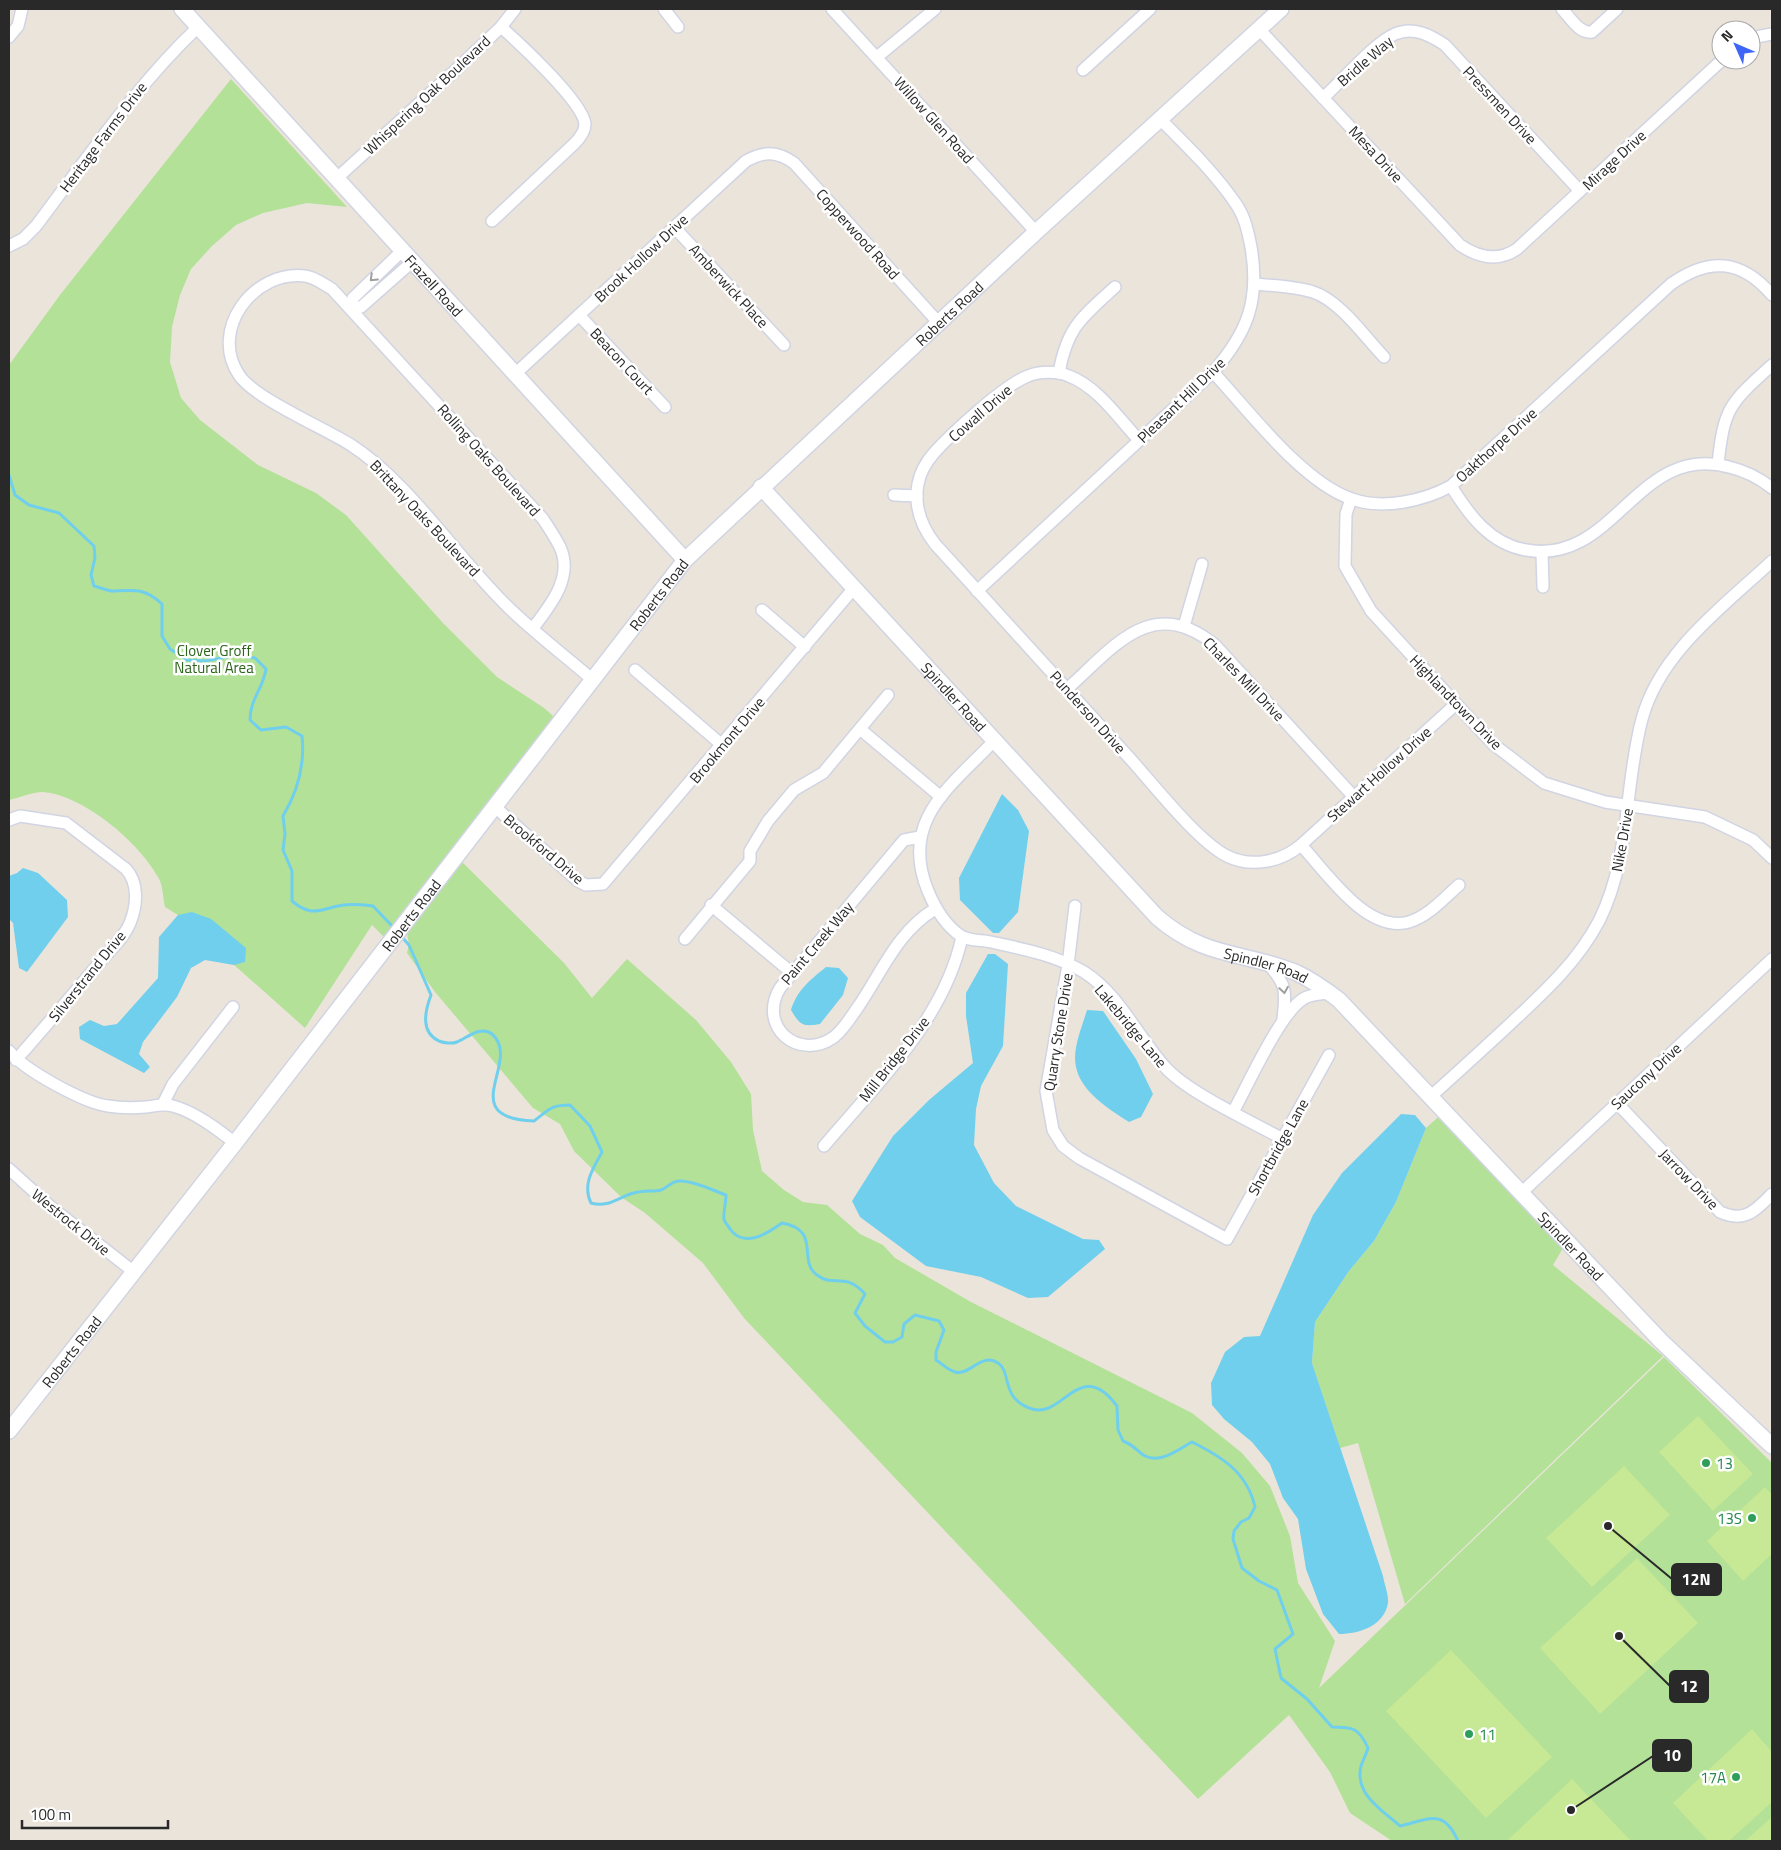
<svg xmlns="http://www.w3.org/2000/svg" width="1781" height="1850" font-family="'Titillium Web',sans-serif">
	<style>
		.green { fill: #b3e198 }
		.pitch { fill: #c7e894 }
		.water { fill: #70cfec }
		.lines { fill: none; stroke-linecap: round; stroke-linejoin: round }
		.stream { stroke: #70cfec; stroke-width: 3 }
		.street-casing { stroke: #d1d4e2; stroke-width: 14 }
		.secondary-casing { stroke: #d1d4e2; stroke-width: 18 }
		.street { stroke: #fff; stroke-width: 11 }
		.secondary { stroke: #fff; stroke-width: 15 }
		.oneway { stroke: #9f9f9f }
		.leisure-dot { fill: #2e9e5b; stroke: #fff; stroke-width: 2 }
		.labels { text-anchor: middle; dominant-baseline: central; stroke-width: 5; stroke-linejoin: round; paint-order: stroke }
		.street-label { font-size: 15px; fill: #292929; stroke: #fff }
		.park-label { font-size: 15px; fill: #2d651b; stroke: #fff }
		.leisure-label { font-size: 15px; fill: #27864d; stroke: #fff; text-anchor: start }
		.leader { fill: none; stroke: #292929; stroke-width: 2 }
		.callout-dot { fill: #292929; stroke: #fff; stroke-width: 2 }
		.callout { fill: #292929; stroke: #292929; stroke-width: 2 }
		.callout-label { font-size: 16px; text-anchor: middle; font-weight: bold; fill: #fff }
	</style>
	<rect width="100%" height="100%" fill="#ebe4db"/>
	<g class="green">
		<path d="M231,79L347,207L307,203L263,213L236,225L212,246L191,269L180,295L172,327L170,362L181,398L200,420L258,465L316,493L346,515L443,623L497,677L544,708L560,722L456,856L564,963L592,998L627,959L696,1020L731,1062L751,1094L753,1130L762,1171L784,1190L803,1202L827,1205L860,1234L883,1245L895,1258L971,1302L1192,1413L1242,1453L1270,1486L1290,1536L1298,1583L1335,1641L1319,1688L1664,1357L1772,1463V1841H1392L1350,1813L1330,1772L1289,1715L1198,1799L744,1318L703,1263L645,1213L621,1197L574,1151L560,1124L533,1108L435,992L407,953L409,944L405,922L389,942L372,925L305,1028L178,915L165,907C163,898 163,885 158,877C139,842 83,795 43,792C32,792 19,798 9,800V365L60,295Z"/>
		<path d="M1444,1112L1566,1243L1553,1265L1663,1356L1405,1604L1358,1443L1340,1448L1312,1363L1315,1322L1349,1271L1374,1241L1396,1202L1426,1128Z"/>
	</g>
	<g class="pitch">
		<path d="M1698,1416L1753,1474L1713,1511L1659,1452Z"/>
		<path d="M1624,1466L1670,1515L1592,1587L1546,1538Z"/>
		<path d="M1765,1487L1772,1495V1554L1743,1581L1707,1541Z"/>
		<path d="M1637,1558L1698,1623L1600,1714L1540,1648Z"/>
		<path d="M1451,1650L1552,1757L1486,1818L1386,1711Z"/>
		<path d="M1752,1729L1772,1752V1802L1729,1841H1708L1673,1803Z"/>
		<path d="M1572,1779L1631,1841H1508V1840Z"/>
		<path d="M1772,1817V1841H1745Z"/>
	</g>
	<g class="water">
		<path d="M1002,794L1018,810L1029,831L1018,912L999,933H993L960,900L959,878Z"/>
		<path d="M23,868L38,873L67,900L68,917L27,972L19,968L13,923L9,919V876L17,873Z"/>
		<path d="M192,912L211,919L246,948L245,962L234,965L205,960L191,968L177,997L143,1042L139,1054L150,1067L144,1073L80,1039L79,1027L90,1020L104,1026L117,1024L158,978L159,937L178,915Z"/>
		<path d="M988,954H995L1008,964L1003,1046L981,1086L976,1109L974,1145L994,1183L1016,1206L1083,1239L1099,1240L1105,1249L1048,1297L1028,1298L981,1277L926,1266L860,1217L852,1201L893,1136L929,1100L973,1063L966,1016V993Z"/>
		<path d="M826,967L839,968L848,978L843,995L820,1024C802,1027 800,1025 791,1010C797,990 810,980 826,967Z"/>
		<path d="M1087,1010L1103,1011L1136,1059L1153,1094L1141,1117L1129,1122C1109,1109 1081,1092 1076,1067C1072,1049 1082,1027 1087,1010Z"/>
		<path d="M1401,1114L1415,1115L1426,1128L1396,1202L1374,1241L1349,1271L1315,1322L1312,1363L1383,1576C1384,1583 1389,1595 1388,1603C1384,1626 1359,1634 1339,1634L1323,1614L1306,1569L1298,1519L1283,1498L1270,1464L1252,1442L1224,1419L1212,1405L1211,1383L1225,1352L1244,1337L1260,1336L1313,1215L1342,1173Z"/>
	</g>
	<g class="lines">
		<g class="stream">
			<path d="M9,475L15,495L29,505L59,513L94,546L95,558L91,575L94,586C99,587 107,591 113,591C135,590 145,588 162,604V636L170,649L187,660L205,661L237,655L255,658L266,669C263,689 250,699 250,720L261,730L286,727L302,736C305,765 298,791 283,816L285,834L283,850L292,871V901C313,919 321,908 344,905C353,904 364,905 373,906L394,928"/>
			<path d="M400,935L409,945L431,995C425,1011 420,1032 439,1041C444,1043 452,1044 457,1042C467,1038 481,1025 492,1034C523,1061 453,1118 534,1121C549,1110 550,1105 570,1105L590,1126L602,1152C593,1168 582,1185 591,1203C609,1208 618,1197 634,1193C643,1190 653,1192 661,1190C669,1187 672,1180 682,1181C697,1182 712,1190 726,1195C726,1201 723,1215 724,1219C724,1222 729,1226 730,1229C744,1249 768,1233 782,1223C822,1230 797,1261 817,1275C834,1288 844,1271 865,1294L855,1313L865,1326L885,1342H893L902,1337L904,1324L915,1315L939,1321L944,1330L936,1352V1360C942,1364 948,1370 955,1372C970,1376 981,1352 998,1363C1012,1372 1000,1399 1032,1409C1063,1419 1080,1356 1117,1406L1118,1430L1123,1441C1136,1446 1136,1451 1145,1456C1161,1464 1179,1449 1192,1442C1222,1457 1247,1472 1255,1507L1249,1518L1241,1522L1234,1531L1233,1539L1242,1568L1259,1581L1277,1590L1293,1634L1275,1649L1281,1678L1307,1699L1332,1727C1353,1727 1359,1728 1368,1748C1366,1755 1363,1760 1361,1766C1354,1794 1382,1810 1400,1826C1428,1820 1443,1807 1458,1841"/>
		</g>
		<g class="street-casing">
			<g id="street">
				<path d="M664,9L678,27"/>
				<path d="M832,9L1036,232"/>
				<path d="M1562,9C1570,17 1579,34 1592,32L1617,9"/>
				<path d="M1259,29L1460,245C1479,258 1498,262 1517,249L1722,60"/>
				<path d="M9,37L18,26L22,9"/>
				<path d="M1751,38L1772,34"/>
				<path d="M877,57L935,9"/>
				<path d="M1083,70L1150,9"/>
				<path d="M1323,98C1341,82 1375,42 1395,34C1413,26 1430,35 1445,45L1580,191"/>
				<path d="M336,179L460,66L501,27L515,9"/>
				<path d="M492,221L574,144C580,138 585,132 585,124C583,102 519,43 501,27"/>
				<path d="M674,227L784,345"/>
				<path d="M9,246L23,239L36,226C88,157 136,86 198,27"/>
				<path d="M1255,284C1274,286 1294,286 1313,292C1339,300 1365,337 1384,357"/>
				<path d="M352,310L353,298L402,251"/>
				<path d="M352,310L361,307L412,262"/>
				<path d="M579,315L665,407"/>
				<path d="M1213,372C1248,410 1303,483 1352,499C1383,510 1423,501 1451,486L1671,284C1709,257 1741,259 1772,295"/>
				<path d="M1059,373C1067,327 1082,317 1115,287"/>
				<path d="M515,374L746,161C764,151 777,151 794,163L938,322"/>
				<path d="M1139,440C1119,419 1098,387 1069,376C1057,371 1040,371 1028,376C1004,385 952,433 934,453C927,461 920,473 918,484C914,506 921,526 935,544C1001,617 1068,690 1134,763C1156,788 1199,842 1227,856C1251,868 1281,862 1301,845L1456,704"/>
				<path d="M1718,464C1724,407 1730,403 1772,365"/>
				<path d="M1451,486C1469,515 1490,544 1526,550C1615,566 1637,442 1729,467C1746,471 1758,477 1772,488"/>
				<path d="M894,495L917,496"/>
				<path d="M1351,499L1346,514L1345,566L1371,611L1493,744L1544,783L1605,802L1705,817L1753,840L1772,858"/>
				<path d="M1542,553L1543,587"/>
				<path d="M977,591L1213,372C1248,332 1260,300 1251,247C1248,232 1245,217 1236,204C1215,173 1186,145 1160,119"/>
				<path d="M762,610L805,647"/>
				<path d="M1184,626L1202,564"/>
				<path d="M533,628C550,606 574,577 560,547C555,537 549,528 543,519L332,289C323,284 315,277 305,276C253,270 209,330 239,375C254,398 324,428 351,445C410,483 458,559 509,608C535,633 565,656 593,680"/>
				<path d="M635,670L722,745"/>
				<path d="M1067,689C1113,648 1152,593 1215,645L1354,797"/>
				<path d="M860,729L941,797"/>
				<path d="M994,741C950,787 899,821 928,891C935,908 946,926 961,936C968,941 983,940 991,942C1023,949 1055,955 1084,972C1119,994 1138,1037 1165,1067C1187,1092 1250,1121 1281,1138"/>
				<path d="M494,806L578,881L586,885L603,884L854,588"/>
				<path d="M9,820L20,816L66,823L126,869C139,883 137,906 130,923C124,938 109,951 99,963C72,996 44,1028 16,1060"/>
				<path d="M920,837L904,840L780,988C757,1027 799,1062 834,1037C844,1029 851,1017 858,1007C882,972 897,932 935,909"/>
				<path d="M1301,845C1326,872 1367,934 1409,922C1429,916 1444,898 1459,885"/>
				<path d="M711,905L792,973"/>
				<path d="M1075,906L1068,965L1046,1091L1053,1130L1063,1146L1079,1158L1227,1239L1329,1055"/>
				<path d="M685,939L750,861V851L768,821L794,790L823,773L888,695"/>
				<path d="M1269,965C1287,985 1286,992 1283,1019"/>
				<path d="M9,1051C24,1070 84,1103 108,1106C120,1108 134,1108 146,1107C156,1106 163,1103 173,1106C195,1112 217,1129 235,1143"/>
				<path d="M1430,1097C1456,1074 1482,1050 1508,1026C1542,994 1577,963 1599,921C1631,857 1624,786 1642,719C1660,652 1724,606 1772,561"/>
				<path d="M1617,1103L1720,1212C1745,1223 1755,1211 1772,1194"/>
				<path d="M163,1104L173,1084L233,1007"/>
				<path d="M1233,1112C1248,1085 1280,1013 1303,999C1310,994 1321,994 1329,993"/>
				<path d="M824,1146C877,1083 944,1020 962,937"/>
				<path d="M9,1169L51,1207L134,1272"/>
				<path d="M1520,1194L1772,959"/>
			</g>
		</g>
		<g class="secondary-casing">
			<g id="secondary">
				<path id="s1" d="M182,9L685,560"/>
				<path id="s2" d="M761,487L1157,917C1205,959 1244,951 1297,973C1312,980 1326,990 1339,1000L1661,1341L1772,1446"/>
				<path id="s3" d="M9,1431L235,1143L685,560L1036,232L1281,9"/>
			</g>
		</g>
		<use href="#street" class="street"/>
		<use href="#secondary" class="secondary"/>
	</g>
	<defs><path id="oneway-chevron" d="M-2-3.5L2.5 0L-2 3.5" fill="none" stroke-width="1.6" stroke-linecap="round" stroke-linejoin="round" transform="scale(1.25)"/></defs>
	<g class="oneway">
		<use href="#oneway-chevron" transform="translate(373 278) rotate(136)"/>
		<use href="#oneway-chevron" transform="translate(1284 990) rotate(81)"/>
	</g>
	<g class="leisure-dot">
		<circle cx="1706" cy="1463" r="5"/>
		<circle cx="1752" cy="1518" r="5"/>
		<circle cx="1469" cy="1734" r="5"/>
		<circle cx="1736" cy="1777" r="5"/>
	</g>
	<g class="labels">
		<g class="street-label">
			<text transform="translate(1365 61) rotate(-41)">Bridle Way</text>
			<text transform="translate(427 95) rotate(-43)">Whispering Oak Boulevard</text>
			<text transform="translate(1500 105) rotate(47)">Pressmen Drive</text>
			<text transform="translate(934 120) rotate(48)">Willow Glen Road</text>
			<text transform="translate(103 137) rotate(-53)">Heritage Farms Drive</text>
			<text transform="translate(1376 154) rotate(47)">Mesa Drive</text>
			<text transform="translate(1614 160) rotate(-43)">Mirage Drive</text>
			<text transform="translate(858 234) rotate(48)">Copperwood Road</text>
			<text transform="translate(641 258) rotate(-43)">Brook Hollow Drive</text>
			<text stroke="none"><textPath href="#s1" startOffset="374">Frazell Road</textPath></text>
			<text transform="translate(729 286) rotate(47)">Amberwick Place</text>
			<text stroke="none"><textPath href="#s3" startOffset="1464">Roberts Road</textPath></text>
			<text transform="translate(622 361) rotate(47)">Beacon Court</text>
			<text transform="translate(1181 400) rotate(-44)">Pleasant Hill Drive</text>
			<text transform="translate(980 413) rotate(-41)">Cowall Drive</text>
			<text transform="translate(1496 445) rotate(-42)">Oakthorpe Drive</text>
			<text transform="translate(489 460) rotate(48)">Rolling Oaks Boulevard</text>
			<text transform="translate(425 518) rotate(47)">Brittany Oaks Boulevard</text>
			<text stroke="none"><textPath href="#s3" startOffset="1059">Roberts Road</textPath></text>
			<text transform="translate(1244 679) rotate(46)">Charles Mill Drive</text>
			<text stroke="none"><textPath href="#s2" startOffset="285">Spindler Road</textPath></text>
			<text transform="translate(1456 702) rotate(46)">Highlandtown Drive</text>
			<text transform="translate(1088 712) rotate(48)">Punderson Drive</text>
			<text transform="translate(727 740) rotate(-50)">Brookmont Drive</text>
			<text transform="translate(1379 774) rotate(-42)">Stewart Hollow Drive</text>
			<text transform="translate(1622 840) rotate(-80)">Nike Drive</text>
			<text transform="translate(544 849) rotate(40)">Brookford Drive</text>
			<text stroke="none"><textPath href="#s3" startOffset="654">Roberts Road</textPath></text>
			<text transform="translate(817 943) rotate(-50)">Paint Creek Way</text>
			<text stroke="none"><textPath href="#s2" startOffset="705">Spindler Road</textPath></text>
			<text transform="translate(87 976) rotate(-51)">Silverstrand Drive</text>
			<text transform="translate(1131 1026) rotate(50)">Lakebridge Lane</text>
			<text transform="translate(1058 1032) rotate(-81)">Quarry Stone Drive</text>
			<text transform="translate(894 1059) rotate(-52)">Mill Bridge Drive</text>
			<text transform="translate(1646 1076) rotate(-43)">Saucony Drive</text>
			<text transform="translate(1278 1147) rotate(-61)">Shortbridge Lane</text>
			<text transform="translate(1689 1179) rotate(46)">Jarrow Drive</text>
			<text transform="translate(71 1222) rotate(39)">Westrock Drive</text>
			<text stroke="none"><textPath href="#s2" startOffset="1125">Spindler Road</textPath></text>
			<text stroke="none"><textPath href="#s3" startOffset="101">Roberts Road</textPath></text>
		</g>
		<g class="park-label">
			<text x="214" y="650">Clover Groff<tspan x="214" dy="17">Natural Area</tspan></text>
		</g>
		<g class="leisure-label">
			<text x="1716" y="1463">13</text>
			<text x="1742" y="1518" text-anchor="end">13S</text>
			<text x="1479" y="1734">11</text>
			<text x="1726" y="1777" text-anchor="end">17A</text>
		</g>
	</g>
	<path class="leader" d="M1608 1526L1672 1579M1619 1636L1670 1686M1571 1810L1653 1756"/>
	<g class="callout-dot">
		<circle cx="1608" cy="1526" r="5"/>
		<circle cx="1619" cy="1636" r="5"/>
		<circle cx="1571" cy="1810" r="5"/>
	</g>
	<g class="callout">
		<rect x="1672" y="1564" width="49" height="31" rx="5"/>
		<rect x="1670" y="1671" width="38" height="31" rx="5"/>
		<rect x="1653" y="1740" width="38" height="31" rx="5"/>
	</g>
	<g class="callout-label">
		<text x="1696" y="1585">12N</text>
		<text x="1689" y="1692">12</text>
		<text x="1672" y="1761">10</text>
	</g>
	<rect width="1781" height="1850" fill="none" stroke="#292929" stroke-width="20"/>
	<g transform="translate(1736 45) rotate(315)"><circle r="24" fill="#ffffff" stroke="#a9a9a9"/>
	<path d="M0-4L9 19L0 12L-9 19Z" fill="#3d66f6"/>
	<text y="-8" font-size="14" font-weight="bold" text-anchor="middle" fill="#292929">N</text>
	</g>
	<path d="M22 1820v8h146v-8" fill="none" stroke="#292929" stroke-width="2.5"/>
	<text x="30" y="1820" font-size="15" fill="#292929" stroke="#ffffff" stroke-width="4" paint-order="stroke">100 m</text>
</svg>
